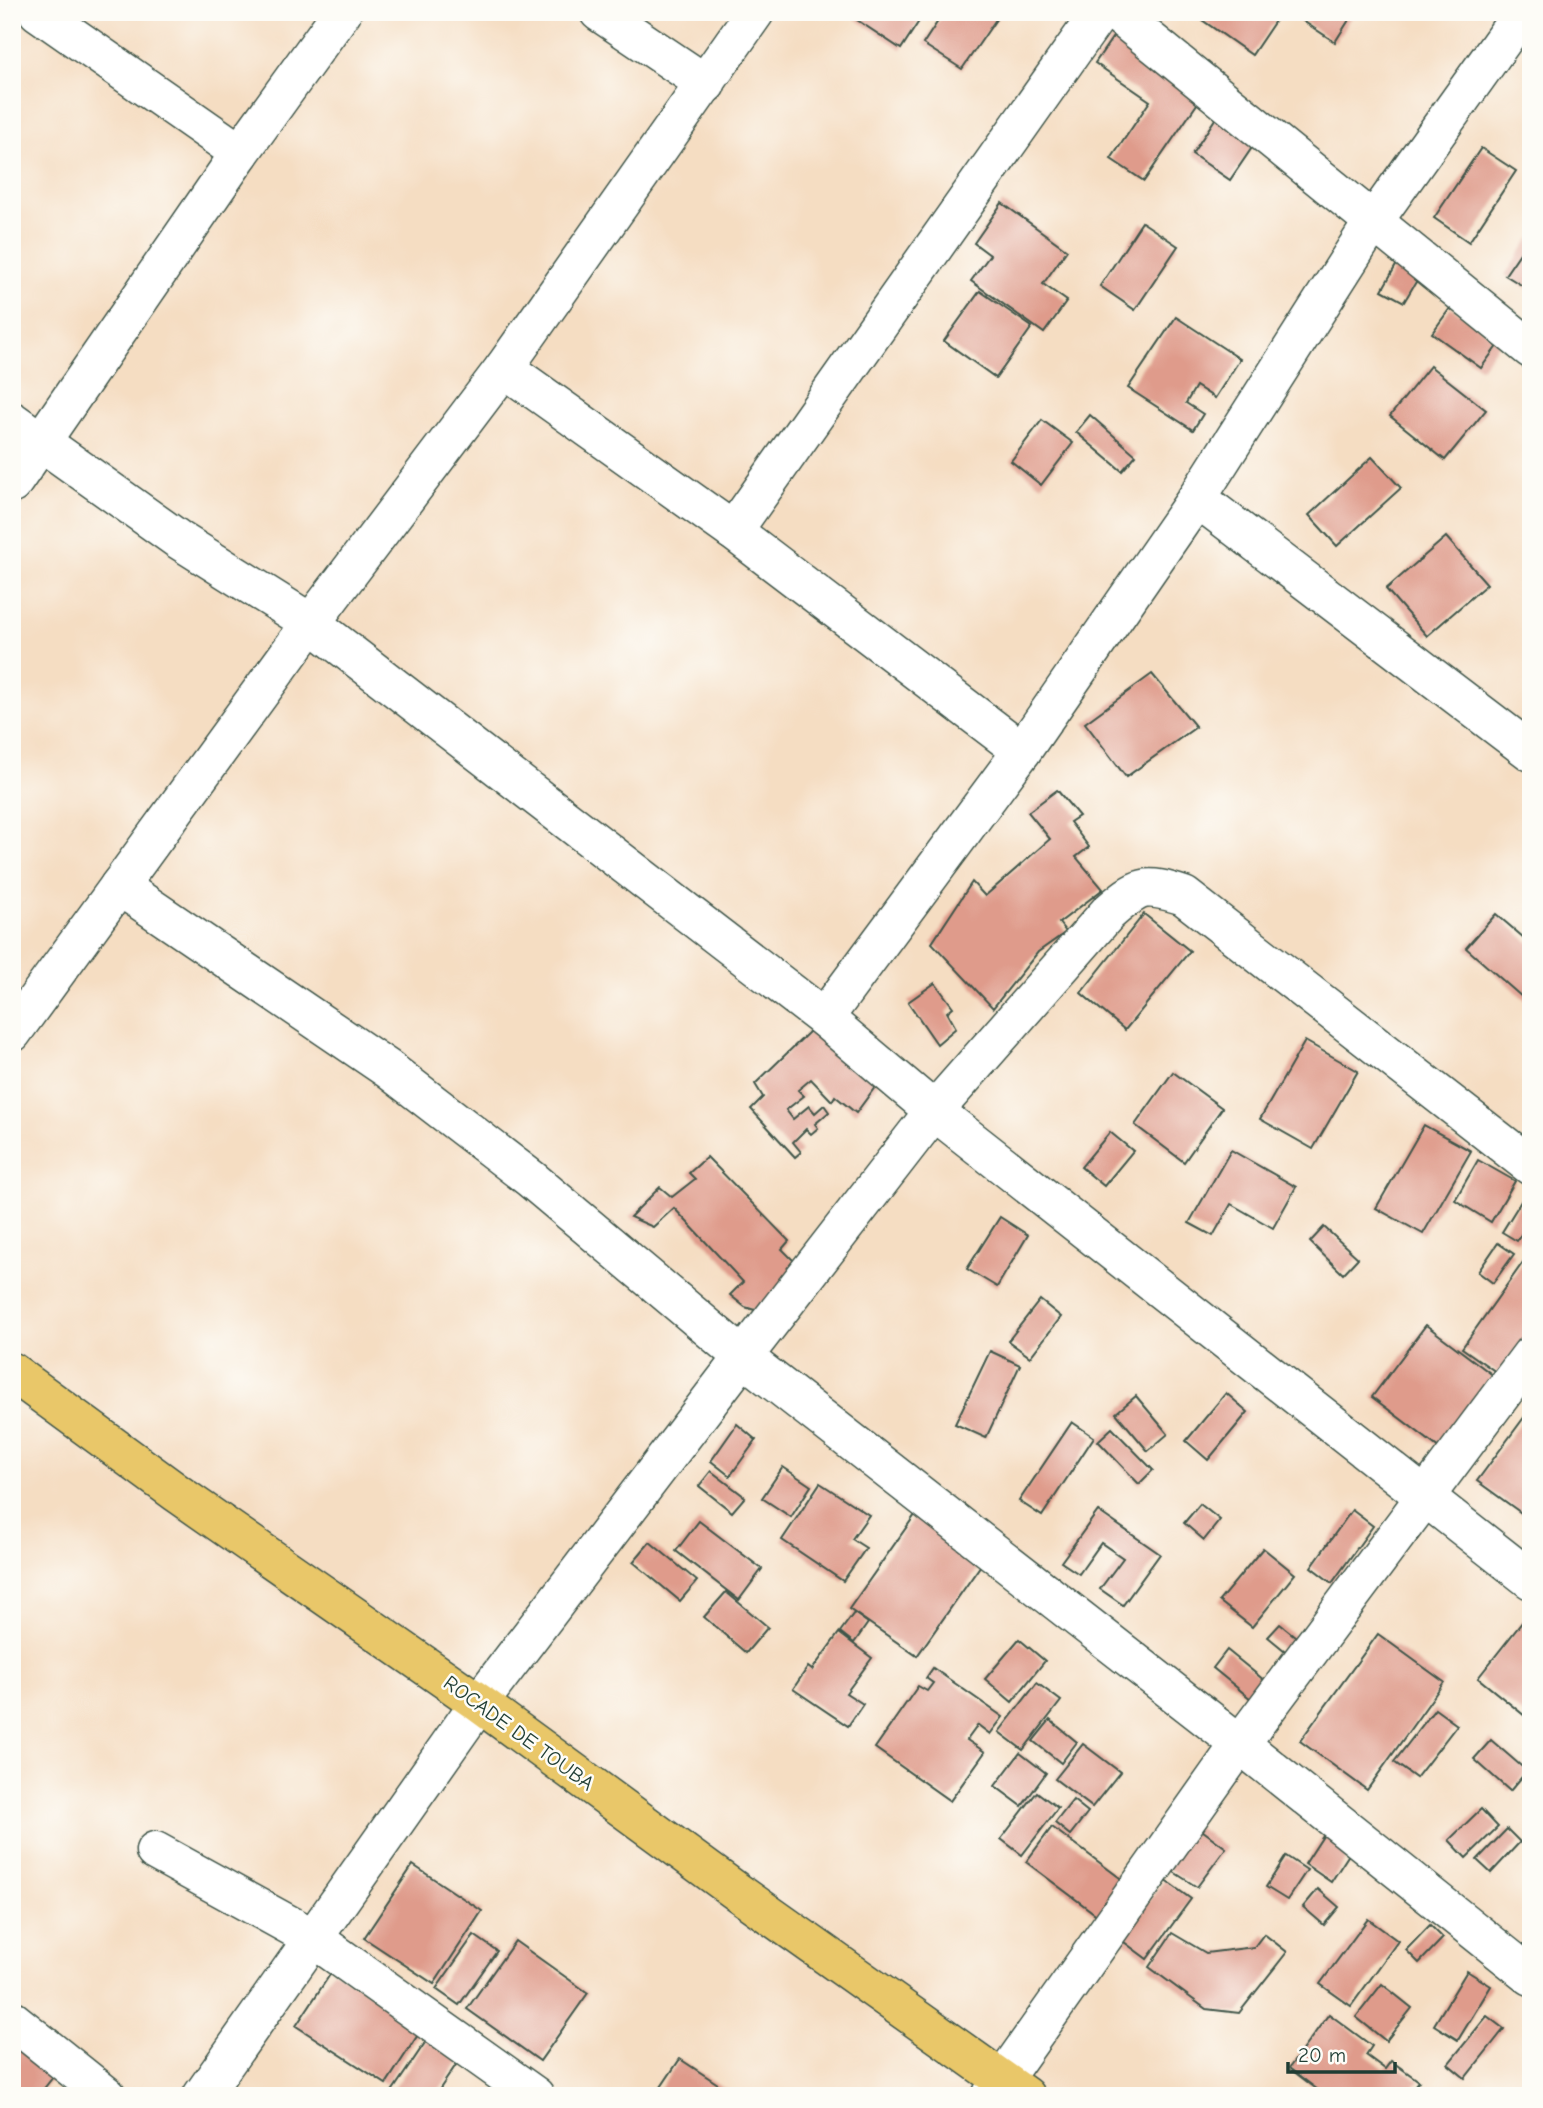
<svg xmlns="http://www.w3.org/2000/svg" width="1543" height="2108" font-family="'Comic Neue',sans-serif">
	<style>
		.building { fill: #df9b8b }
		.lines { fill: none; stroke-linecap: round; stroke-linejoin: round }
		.street-casing { stroke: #3f5549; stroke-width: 41 }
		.primary-casing { stroke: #3f5549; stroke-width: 41 }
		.street { stroke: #fff; stroke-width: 38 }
		.primary { stroke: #e9c769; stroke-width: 38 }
		.labels { text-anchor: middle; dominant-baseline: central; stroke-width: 5; stroke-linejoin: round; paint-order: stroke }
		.street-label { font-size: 21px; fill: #1f3d34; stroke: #fdfcf7 }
	</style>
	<rect width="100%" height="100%" fill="#fdfcf7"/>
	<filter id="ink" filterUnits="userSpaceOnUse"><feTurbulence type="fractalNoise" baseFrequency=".0143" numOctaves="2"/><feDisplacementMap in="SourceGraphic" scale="14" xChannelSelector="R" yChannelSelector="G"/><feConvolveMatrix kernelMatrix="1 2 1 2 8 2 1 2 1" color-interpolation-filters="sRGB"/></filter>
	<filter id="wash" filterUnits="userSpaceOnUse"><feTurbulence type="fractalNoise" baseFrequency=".00686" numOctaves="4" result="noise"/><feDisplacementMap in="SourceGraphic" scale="28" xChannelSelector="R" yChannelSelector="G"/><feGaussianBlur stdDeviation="1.57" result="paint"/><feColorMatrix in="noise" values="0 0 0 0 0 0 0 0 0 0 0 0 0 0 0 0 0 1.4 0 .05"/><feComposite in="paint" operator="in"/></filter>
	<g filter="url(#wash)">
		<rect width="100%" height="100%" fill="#f5ddc2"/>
		<g id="blocks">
			<g class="building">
				<path d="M845,12H925L901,49Z"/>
				<path d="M944,12H1001L962,69L923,44Z"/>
				<path d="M1196,12H1281L1252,55L1195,15Z"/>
				<path d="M1305,12H1354L1335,42L1300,19Z"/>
				<path d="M1119,28L1208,88L1144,181L1111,159L1150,101L1095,63Z"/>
				<path d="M1227,101L1266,127L1230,180L1192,154Z"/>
				<path d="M1481,148L1516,171L1469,242L1434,218Z"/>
				<path d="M1002,203L1067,250L1043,284L1067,301L1044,333L971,281L990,255L974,243Z"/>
				<path d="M1142,222L1178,246L1135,310L1100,286Z"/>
				<path d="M1531,237V291L1505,275Z"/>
				<path d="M1398,262L1420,275L1404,302L1382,290Z"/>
				<path d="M980,291L1032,327L996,378L944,341Z"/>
				<path d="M1451,307L1500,342L1481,368L1432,333Z"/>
				<path d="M1176,317L1240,359L1215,398L1196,386L1186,403L1203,414L1193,430L1128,388Z"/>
				<path d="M1430,366L1486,410L1445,460L1390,416Z"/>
				<path d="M1090,415L1136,455L1122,471L1076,432Z"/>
				<path d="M1042,420L1073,443L1041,485L1011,461Z"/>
				<path d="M1372,457L1401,488L1337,546L1309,515Z"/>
				<path d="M1446,537L1487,584L1427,636L1386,589Z"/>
				<path d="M1152,674L1196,727L1126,777L1085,723Z"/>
				<path d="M1057,790L1079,816L1070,822L1089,847L1076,857L1103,889L1059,923L1066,932L1038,952L993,1008L932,943L972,882L985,896L1050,839L1028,812Z"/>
				<path d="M1144,914L1190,951L1125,1030L1081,993Z"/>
				<path d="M1496,914L1531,944V1005L1466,948Z"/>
				<path d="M935,983L953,1007L947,1012L956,1028L937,1044L908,1002Z"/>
				<path d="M810,1031L881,1079L856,1113L835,1096L832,1101L811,1079L798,1090L804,1096L786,1110L793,1119L809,1106L815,1113L824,1105L829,1112L815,1124L818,1128L811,1134L806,1129L793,1142L801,1152L795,1157L751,1109L763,1097L755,1084Z"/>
				<path d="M1305,1041L1358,1071L1313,1149L1260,1119Z"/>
				<path d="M1173,1072L1222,1108L1184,1162L1135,1125Z"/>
				<path d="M1424,1125L1471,1151L1423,1234L1376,1208Z"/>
				<path d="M1110,1132L1133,1151L1104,1186L1081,1167Z"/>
				<path d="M1231,1150L1296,1187L1273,1228L1231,1204L1213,1236L1189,1223Z"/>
				<path d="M707,1157L789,1241L782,1249L801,1268L768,1314L745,1307L730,1295L743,1282L674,1208L653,1227L630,1217L660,1187L672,1197L695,1179L689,1173Z"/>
				<path d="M1478,1160L1515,1181L1491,1222L1455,1200Z"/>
				<path d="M1523,1198L1531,1202V1218L1517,1241L1502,1232Z"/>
				<path d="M1000,1217L1028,1235L997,1287L967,1269Z"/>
				<path d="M1324,1227L1358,1258L1343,1274L1310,1242Z"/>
				<path d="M1498,1243L1514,1254L1493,1283L1478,1272Z"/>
				<path d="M1531,1251V1331L1499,1374L1462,1348Z"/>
				<path d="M1040,1300L1061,1317L1030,1357L1008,1341Z"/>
				<path d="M1426,1325L1494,1376L1439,1448L1372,1397Z"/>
				<path d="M990,1351L1020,1365L986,1438L955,1424Z"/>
				<path d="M1226,1393L1248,1412L1208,1460L1186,1441Z"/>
				<path d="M1136,1396L1168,1434L1148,1451L1116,1413Z"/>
				<path d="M1531,1408V1520L1477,1481Z"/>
				<path d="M1072,1422L1094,1437L1042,1516L1019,1501Z"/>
				<path d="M737,1424L756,1440L730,1476L711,1461Z"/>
				<path d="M1112,1428L1153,1470L1139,1484L1098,1441Z"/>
				<path d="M783,1467L811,1486L791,1517L762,1498Z"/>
				<path d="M711,1471L745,1497L732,1512L699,1486Z"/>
				<path d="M820,1483L869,1515L852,1539L866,1548L843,1581L782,1540Z"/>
				<path d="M1200,1504L1220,1520L1204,1540L1184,1523Z"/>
				<path d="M922,1505L990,1552L917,1656L849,1609Z"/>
				<path d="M1352,1510L1373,1526L1332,1583L1311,1567Z"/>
				<path d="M1098,1511L1160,1554L1123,1605L1100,1589L1123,1558L1101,1543L1079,1574L1061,1562Z"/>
				<path d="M699,1521L762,1569L739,1600L676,1551Z"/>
				<path d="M650,1542L697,1581L680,1601L633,1562Z"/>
				<path d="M1263,1548L1295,1574L1252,1627L1219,1601Z"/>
				<path d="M726,1592L768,1627L746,1653L704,1617Z"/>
				<path d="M1531,1611V1709L1525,1716L1478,1678Z"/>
				<path d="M854,1613L868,1623L854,1643L840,1632Z"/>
				<path d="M1280,1624L1301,1641L1290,1655L1268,1637Z"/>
				<path d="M839,1633L872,1658L846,1693L863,1704L848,1726L793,1689L808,1667L812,1670Z"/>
				<path d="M1378,1634L1444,1682L1367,1790L1300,1741Z"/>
				<path d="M1019,1639L1045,1661L1012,1702L985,1679Z"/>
				<path d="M1227,1650L1265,1681L1251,1699L1213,1668Z"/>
				<path d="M933,1668L1003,1717L990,1734L978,1725L967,1740L985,1752L950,1801L875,1748L918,1686L927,1691L933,1683L926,1678Z"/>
				<path d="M1037,1683L1061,1701L1023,1750L999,1732Z"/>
				<path d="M1435,1709L1457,1725L1416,1778L1394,1762Z"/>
				<path d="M1050,1720L1077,1742L1061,1763L1033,1741Z"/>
				<path d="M1491,1740L1527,1771L1510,1791L1474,1759Z"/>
				<path d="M1083,1744L1120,1772L1092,1807L1055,1779Z"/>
				<path d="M1020,1753L1046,1773L1022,1806L995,1786Z"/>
				<path d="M1037,1792L1058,1808L1022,1855L1001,1839Z"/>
				<path d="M1073,1800L1088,1812L1070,1835L1055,1823Z"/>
				<path d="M1481,1809L1498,1827L1466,1858L1449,1840Z"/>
				<path d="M1191,1822L1226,1848L1197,1887L1166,1867Z"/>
				<path d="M1052,1827L1128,1884L1102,1919L1026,1862Z"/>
				<path d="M1507,1829L1520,1842L1491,1873L1477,1860Z"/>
				<path d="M1327,1830L1353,1848L1331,1882L1305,1864Z"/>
				<path d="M1286,1856L1307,1870L1287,1900L1266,1887Z"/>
				<path d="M413,1865L482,1911L434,1984L364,1938Z"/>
				<path d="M1165,1880L1191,1899L1147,1959L1120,1939Z"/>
				<path d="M1318,1889L1339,1907L1324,1925L1303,1907Z"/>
				<path d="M1368,1919L1398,1941L1351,2006L1320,1984Z"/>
				<path d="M1430,1925L1443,1938L1419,1963L1406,1950Z"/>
				<path d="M1172,1933L1206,1953L1254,1947L1264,1934L1287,1952L1239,2013L1206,2009L1149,1967Z"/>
				<path d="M474,1935L497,1951L459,2005L436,1989Z"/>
				<path d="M515,1941L588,1993L540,2061L467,2009Z"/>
				<path d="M333,1970L423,2027L386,2084L296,2026Z"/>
				<path d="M1467,1971L1491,1986L1458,2040L1434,2025Z"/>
				<path d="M1382,1984L1412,2008L1386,2041L1356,2017Z"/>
				<path d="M1329,2014L1372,2046L1366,2055L1385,2069L1391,2061L1419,2081L1408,2096H1326L1289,2068Z"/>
				<path d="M1487,2016L1504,2029L1465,2078L1448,2064Z"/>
				<path d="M433,2031L464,2053L435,2096H389Z"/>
				<path d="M12,2037L57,2072L38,2096H12Z"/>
				<path d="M680,2059L730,2092L727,2096H655Z"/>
			</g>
		</g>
	</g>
	<g filter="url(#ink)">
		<use href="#blocks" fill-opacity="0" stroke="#3f5549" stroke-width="2"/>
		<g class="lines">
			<g class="street-casing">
				<g id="street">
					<path d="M38,12L240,153"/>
					<path d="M599,12L706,84"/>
					<path d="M1115,12L1531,349"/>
					<path d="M504,368L733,531L1022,751"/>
					<path d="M12,421L179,540L311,623L824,1018L934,1111L1531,1580"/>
					<path d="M12,484L240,153L342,12"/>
					<path d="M1197,498L1531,752"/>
					<path d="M733,531L1100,12"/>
					<path d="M119,886L388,1069L531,1179L743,1357L1240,1744L1531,1976"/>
					<path d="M824,1018L1022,751L1197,498L1373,222L1523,12"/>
					<path d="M12,1033L311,623L504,368L755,12"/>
					<path d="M155,1851L313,1938L535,2096"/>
					<path d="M12,2020L107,2096"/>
					<path d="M202,2096L479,1703L743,1357L934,1111L1108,913C1140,885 1144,883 1184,896L1531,1166"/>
					<path d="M991,2096L1240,1744L1531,1355"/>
				</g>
			</g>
			<g class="primary-casing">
				<path id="primary" d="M12,1372L177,1493L479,1703L736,1891L1025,2096"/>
			</g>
			<use href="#street" class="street"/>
			<use href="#primary" class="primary"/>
		</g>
	</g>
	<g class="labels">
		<g class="street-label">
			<text transform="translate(519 1733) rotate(36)">ROCADE DE TOUBA</text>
		</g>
	</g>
	<rect width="1543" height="2108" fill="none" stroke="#fdfcf7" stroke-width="42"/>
	<path d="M1288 2062v10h107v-10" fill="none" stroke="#1f3d34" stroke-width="3.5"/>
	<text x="1298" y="2062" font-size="21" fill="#1f3d34" stroke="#fdfcf7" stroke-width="5" paint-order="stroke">20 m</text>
</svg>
